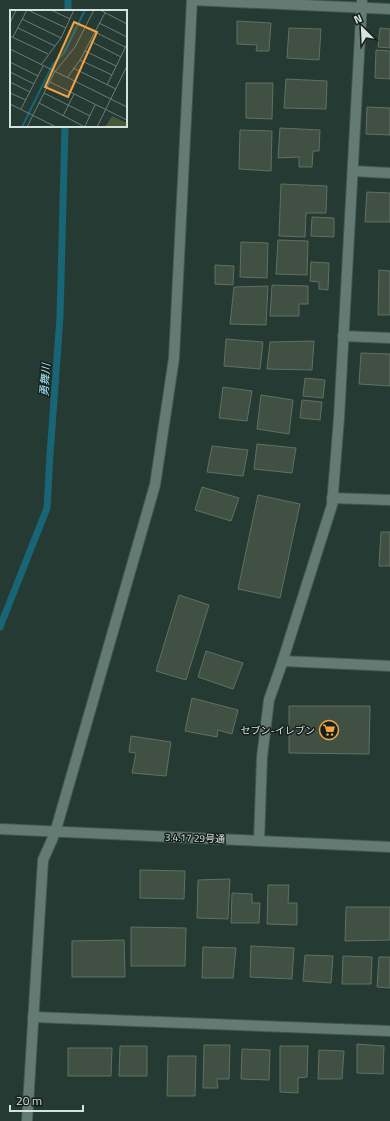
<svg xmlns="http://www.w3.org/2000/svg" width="390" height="1121" font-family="'Titillium Web','Noto Sans JP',sans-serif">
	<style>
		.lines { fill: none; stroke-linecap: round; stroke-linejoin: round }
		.stream { stroke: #186675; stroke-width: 7 }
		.building { fill: #405144; stroke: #607163 }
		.minor-casing { stroke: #445751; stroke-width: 12 }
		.tertiary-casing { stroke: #445751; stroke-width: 12 }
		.minor { stroke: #647b73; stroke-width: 10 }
		.tertiary { stroke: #647b73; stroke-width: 10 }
		.labels { text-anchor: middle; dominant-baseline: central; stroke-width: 3; stroke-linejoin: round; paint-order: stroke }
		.poi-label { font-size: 10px; fill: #d5e2dd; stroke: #151f1b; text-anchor: end }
		.street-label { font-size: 10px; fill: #d5e2dd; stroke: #151f1b }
		.water-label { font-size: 11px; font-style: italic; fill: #a4ebfc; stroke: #151f1b }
		.inset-river { fill: none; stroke: #186675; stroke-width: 2 }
		.inset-road { fill: none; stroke: #6b7d77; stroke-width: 1 }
		.view { fill: #f3a443; fill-opacity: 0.15; stroke: #f3a443; stroke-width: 2 }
		.inset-edge { fill: none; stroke: #d5e2dd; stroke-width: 2 }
	</style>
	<rect width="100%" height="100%" fill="#253a33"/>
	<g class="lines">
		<g class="stream">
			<path d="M68,11V0"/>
			<path d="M0,627L47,508L50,455L60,317L65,126"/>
		</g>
	</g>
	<g class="building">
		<path d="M237,21L271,23L269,51H256L257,45L237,44Z"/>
		<path d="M289,28L321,29L319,60L287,58Z"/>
		<path d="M380,28L390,29V48L378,47Z"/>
		<path d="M376,50L390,51V79L375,78Z"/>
		<path d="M286,79L327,81L326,109L284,108Z"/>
		<path d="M246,83H273L272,119L246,118Z"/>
		<path d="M367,107L390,108V135L366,134Z"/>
		<path d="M280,128L320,130L319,151H313L312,167H299V157L278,158Z"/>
		<path d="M240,130L272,131L271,171L239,169Z"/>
		<path d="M281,184L327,186L326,213H306L305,237L279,236Z"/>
		<path d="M367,192L390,193V222H365Z"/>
		<path d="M312,217L334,218V237L311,236Z"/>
		<path d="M278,240L308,241L307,275L276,274Z"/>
		<path d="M241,242L268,243L267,278L240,277Z"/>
		<path d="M311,262L329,263L328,290L319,289V282L310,281Z"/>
		<path d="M215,265L234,266L233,285L215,284Z"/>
		<path d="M379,270L390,271V315H378Z"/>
		<path d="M272,285L308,286V304H299V316H270Z"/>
		<path d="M268,286L266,325L230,324L234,287Z"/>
		<path d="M226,339L263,342L260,369L224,366Z"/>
		<path d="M314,341L312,370L267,369L270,342Z"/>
		<path d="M361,353L390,354V386L359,384Z"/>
		<path d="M305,378L325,380L323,398L303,396Z"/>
		<path d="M223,387L252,391L247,421L219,418Z"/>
		<path d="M261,395L293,400L289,434L257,429Z"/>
		<path d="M302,400L322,402L320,420L300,418Z"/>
		<path d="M257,444L296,448L292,473L254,469Z"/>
		<path d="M212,446L248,450L243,476L207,472Z"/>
		<path d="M202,487L239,498L231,521L195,510Z"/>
		<path d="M258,495L300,504L280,598L238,589Z"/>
		<path d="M381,532H390V566H379Z"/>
		<path d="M179,595L209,605L186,680L156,671Z"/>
		<path d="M206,651L243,663L233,689L198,677Z"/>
		<path d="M192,698L238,710L232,734L218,730L217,737L185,731Z"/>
		<path d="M289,706H370L369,754L289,753Z"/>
		<path d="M131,736L171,742L166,776L132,773L136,753L129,752Z"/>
		<path d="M140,870L185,871L184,899L140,898Z"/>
		<path d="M230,879L228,919L197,918L198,880Z"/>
		<path d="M268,885H289L288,903H297V925L267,924Z"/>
		<path d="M232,893L252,894V903H260L259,923H231Z"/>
		<path d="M346,907H390V940L345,941Z"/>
		<path d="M131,927L186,928L185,966H131Z"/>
		<path d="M124,940L125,977H72V941Z"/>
		<path d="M251,946L294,948L292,979L250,977Z"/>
		<path d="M203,947L236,948L233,978H202Z"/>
		<path d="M305,955L333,956L331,983L303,981Z"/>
		<path d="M343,956L372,957L371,984H342Z"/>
		<path d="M379,957H390V988L377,987Z"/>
		<path d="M357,1044L384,1046L383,1074L357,1073Z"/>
		<path d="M204,1045H230L229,1079H217L218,1088H203Z"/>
		<path d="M120,1046H147V1076H119Z"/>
		<path d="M280,1046H308L307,1077L298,1078V1093L280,1092Z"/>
		<path d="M68,1048H112L111,1076H68Z"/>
		<path d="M242,1049L270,1050L269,1080L241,1079Z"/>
		<path d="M319,1050L344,1051L342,1079H318Z"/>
		<path d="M168,1056H196L195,1096H167Z"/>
	</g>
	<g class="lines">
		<g class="minor-casing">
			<g id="minor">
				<path d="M192,0L390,9"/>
				<path d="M353,171L390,173"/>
				<path d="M343,336L390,338"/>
				<path d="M332,498L390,500"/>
				<path d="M283,661L390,666"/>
				<path d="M259,841L262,757L269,700L281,666L332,505L339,418L362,0"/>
				<path d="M33,1017L390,1031"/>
			</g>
		</g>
		<g class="tertiary-casing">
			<g id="tertiary">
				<path d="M0,829L390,847"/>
				<path d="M27,1121L43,860L55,833L155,485L174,358L192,0"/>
			</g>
		</g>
		<use href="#minor" class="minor"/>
		<use href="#tertiary" class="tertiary"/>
	</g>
	<defs>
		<g id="supermarket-ring" transform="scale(1)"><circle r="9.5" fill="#151f1b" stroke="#f3a443" stroke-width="1.5"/><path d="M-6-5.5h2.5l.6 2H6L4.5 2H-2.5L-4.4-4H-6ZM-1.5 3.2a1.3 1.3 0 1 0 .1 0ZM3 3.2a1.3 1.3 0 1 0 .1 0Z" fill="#f3a443"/></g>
	</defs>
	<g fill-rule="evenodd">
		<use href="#supermarket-ring" x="329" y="730"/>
	</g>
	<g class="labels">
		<g class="poi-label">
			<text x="315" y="730">セブン-イレブン</text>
		</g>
		<g class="street-label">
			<text transform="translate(195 838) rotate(2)">3.4.17 29号通</text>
		</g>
		<g class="water-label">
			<text transform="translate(45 380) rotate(-86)">勇舞川</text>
		</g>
	</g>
	<g transform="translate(10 10)">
		<rect width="117" height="117" fill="#253a33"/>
		<path d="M102,106L117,113V117H95Z" fill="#485938"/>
		<path class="inset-river" d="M12,117L43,54L54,43L75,0"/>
		<path class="inset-road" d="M18,0L56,18M41,0L60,9M90,0L117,14M12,9L51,28M0,13L6,0M89,13L117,27M75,17L117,38M8,18L45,36M0,26L38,44M3,27L17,0M80,31L111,47M0,39L117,97M75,41L106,56M70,50L102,65M0,52L28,66M31,55L51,28L64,0M63,58L106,79M0,62L24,74M57,68L70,50L95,3M0,72L20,82M40,72L117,110M97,75L117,34M0,83L16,90M34,83L80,106M29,93L75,117M0,94L46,117M11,99L33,56M53,106L64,84M75,116L85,95M17,117L44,63L65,37L84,0M87,117L117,56"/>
		<path class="view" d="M64,12L87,22L58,87L35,77Z"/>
		<rect width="117" height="117" class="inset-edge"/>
	</g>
	<g transform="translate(362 28) rotate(336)" stroke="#151f1b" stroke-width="3" paint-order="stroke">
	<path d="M0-3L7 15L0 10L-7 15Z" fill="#d5e2dd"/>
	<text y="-6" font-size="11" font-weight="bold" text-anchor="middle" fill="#d5e2dd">N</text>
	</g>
	<path d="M10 1105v6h73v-6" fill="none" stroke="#d5e2dd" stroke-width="2"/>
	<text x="16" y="1105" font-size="12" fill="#d5e2dd" stroke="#151f1b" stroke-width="3" paint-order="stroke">20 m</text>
</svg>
